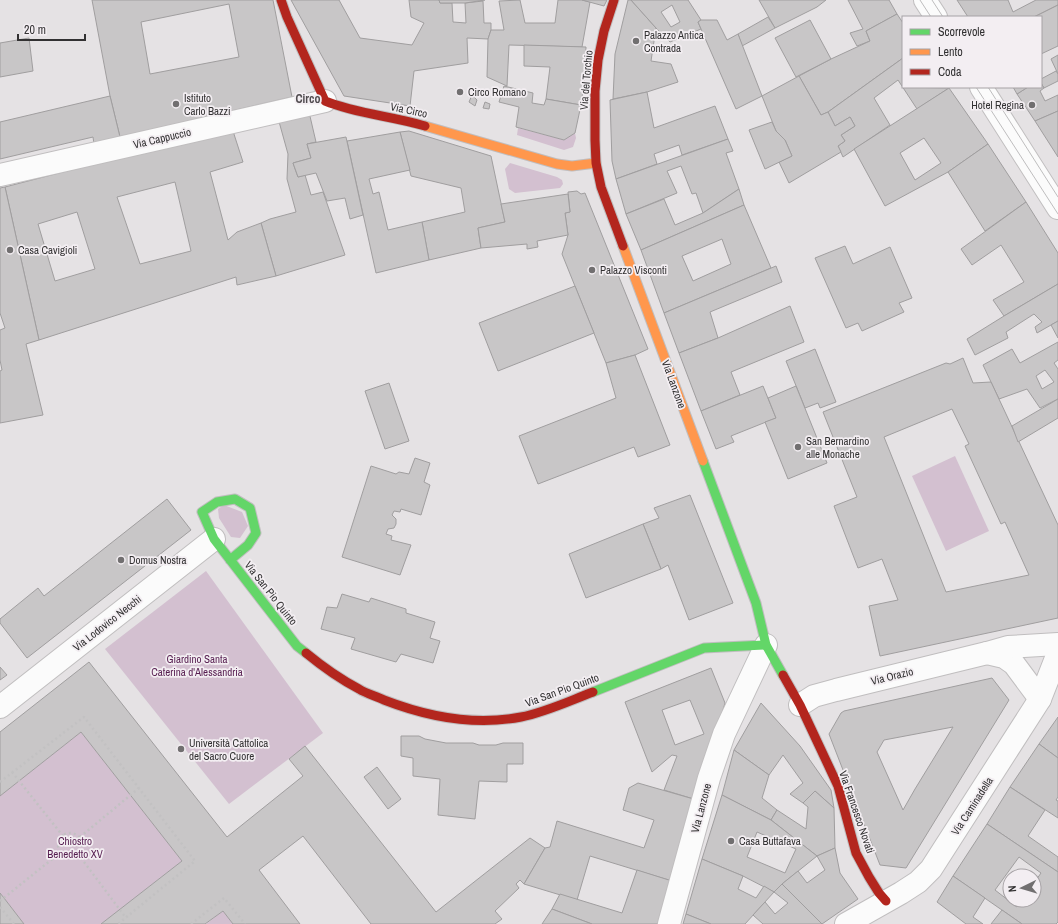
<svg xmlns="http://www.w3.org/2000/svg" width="1058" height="924" font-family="'Archivo Narrow',sans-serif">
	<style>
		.green { fill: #d3c0d0 }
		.building { fill: #c8c6c7; stroke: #a09e9f; fill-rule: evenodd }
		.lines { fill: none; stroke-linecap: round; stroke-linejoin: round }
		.street-casing { stroke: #c0bebf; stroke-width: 24 }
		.fast-casing { stroke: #c0bebf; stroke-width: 11 }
		.slow-casing { stroke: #c0bebf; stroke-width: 11 }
		.jam-casing { stroke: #c0bebf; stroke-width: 11 }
		.path { stroke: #c2c1c2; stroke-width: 2.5; stroke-dasharray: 2 3; stroke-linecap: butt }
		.street { stroke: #fbfbfb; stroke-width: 22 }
		.fast { stroke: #63d668; stroke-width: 9 }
		.slow { stroke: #ff974d; stroke-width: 9 }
		.jam { stroke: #b3261e; stroke-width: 9 }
		.tram { stroke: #bebdbe; stroke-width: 1 }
		.poi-dot { fill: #716f70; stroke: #f3eef2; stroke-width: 1.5 }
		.labels { text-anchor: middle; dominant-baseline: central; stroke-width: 3.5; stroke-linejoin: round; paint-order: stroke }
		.poi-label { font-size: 11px; fill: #323132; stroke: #f3eef2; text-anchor: start }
		.street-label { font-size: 11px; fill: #323132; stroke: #f3eef2 }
		.park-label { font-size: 11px; fill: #561d50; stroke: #f3eef2 }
		.neighbourhood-label { font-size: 12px; font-weight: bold; fill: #504c4f; stroke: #f3eef2 }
	</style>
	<rect width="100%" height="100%" fill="#e5e2e4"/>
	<g class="green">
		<path d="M518,128L564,140L575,133L576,138L573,147L564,150L517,135Z"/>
		<path d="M510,163L557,177L562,180L563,184L560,188L515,193L509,189L505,169Z"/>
		<path d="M955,456L989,531L946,551L912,476Z"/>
		<path d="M224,505L242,512L248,526L240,538L231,537L219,518L218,509Z"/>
		<path d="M206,571L323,733L229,804L105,649Z"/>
		<path d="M81,732L182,861L101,924H24L0,893V796Z"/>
		<path d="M223,911L233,924H206Z"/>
	</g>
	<g class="building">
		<path d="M92,0H273L292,97L120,137L110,96ZM229,4L239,57L150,74L141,22Z"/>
		<path d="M291,0H339L360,38L412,45L424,23L411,17L409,0H439L440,3H452L453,22L466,23L465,3L483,1L484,23H491V30L488,39L467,38L468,63L414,71L410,106L344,96Z"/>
		<path d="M439,0H485L465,3H440Z"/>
		<path d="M520,0L525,23H555L558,0H582L590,2L582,47L509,45L507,86L487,77L488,39L491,30H504L499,1Z"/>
		<path d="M582,0H607L604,6Z"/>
		<path d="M628,0H631L656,28L651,61L671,64L678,82L647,92L613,99L615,54Z"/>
		<path d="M631,0H688L701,20L698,22L701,29L670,42L656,28ZM672,5L680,22L671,27L661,12Z"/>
		<path d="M759,0H826L817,7L775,28Z"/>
		<path d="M848,0H889L897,14L866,31L870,41L857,46L850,33L863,29Z"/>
		<path d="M957,0H1008L1013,12L1036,0H1058V5L1034,17H968Z"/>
		<path d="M1058,5V46L1041,54V17H1034Z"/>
		<path d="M897,14L903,23V58L828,112L821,115L799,76L831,59L870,41L866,31Z"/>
		<path d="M768,17L775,28L742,46L738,34Z"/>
		<path d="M701,20H717L727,40L738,34L762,96L736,109L698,22Z"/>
		<path d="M810,20L831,59L796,77L775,38Z"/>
		<path d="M29,38L33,71L0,77V43Z"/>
		<path d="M524,45L586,47L585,76L581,105L546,99L550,67L524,66Z"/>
		<path d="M1058,55V74L1051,59Z"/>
		<path d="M903,58V87L949,88L917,109L898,80L874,98L890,125L843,157L838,146L845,141L841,135L855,126L850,117L835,126L828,112Z"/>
		<path d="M1056,71L1058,74V81L1044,88L1041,83V79Z"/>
		<path d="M799,76L821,115L828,112L835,126L850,117L855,126L841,135L845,141L838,146L841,152L789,183L779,162L792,156L785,140L776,131L762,96Z"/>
		<path d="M1041,83L1044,88L1040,91L1045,101L1058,95V111L1035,121L1017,94L1028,87H1041Z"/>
		<path d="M504,86L533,93L532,103L544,105L546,99L581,105L575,133L564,140L516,127L519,107L499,102Z"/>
		<path d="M1013,87H1028L1017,94Z"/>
		<path d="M949,88L988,144L948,172L885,206L854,149ZM924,138L941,163L915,180L900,153Z"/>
		<path d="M647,92L654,128L715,106L728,139L682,155L679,145L654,154L657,164L616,179L612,161L610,100Z"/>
		<path d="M472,95L477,100L475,106L469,102Z"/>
		<path d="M110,96L120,137L94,144L93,137L0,159V122Z"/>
		<path d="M485,102L490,104L489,109L483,108Z"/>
		<path d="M1058,111V157L1035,121Z"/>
		<path d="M309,112L316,142L307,144L311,158L293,163L298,177L305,175L311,195L323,192L345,255L276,276L261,223L270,219L296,212L287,179L288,154L278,118Z"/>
		<path d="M772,122L776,131L785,140L792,156L765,169L749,130Z"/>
		<path d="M232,128L243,162L210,172L228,240L237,232L261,223L276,276L237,285L236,277L39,340L5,187ZM175,182L191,251L140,264L117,197ZM77,212L95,269L55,281L38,224Z"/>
		<path d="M409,131L491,156L505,222L478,228L481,248L429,260L422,222L465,212L461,188L411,176L400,132Z"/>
		<path d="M400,132L410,170L369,179L373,194L379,192L388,230L422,222L429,260L376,273L347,141Z"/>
		<path d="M346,137L363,215L350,219L345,198L327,201L316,173L298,177L293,163L311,158L307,144Z"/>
		<path d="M728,139L733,151L726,153L739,189L703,213L696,193L692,194L681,166L667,171L677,193L626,214L616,179Z"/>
		<path d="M988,144L1026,202L985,231L948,172Z"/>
		<path d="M5,187L39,340L26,344L43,415L0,423V371L2,370L0,360V330L5,328L0,313V188Z"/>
		<path d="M739,189L744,205L641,250L626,214L664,199L675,225L703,213Z"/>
		<path d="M577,191L581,194L585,193L648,349L635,355L606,363L562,254L568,235L565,213L570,212L568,192Z"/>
		<path d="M568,194L570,212L565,213L568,235L537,241L538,247L527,249V244L481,248L478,228L505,222L501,204Z"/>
		<path d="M1026,202L1058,253V284L1004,316L993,300L1024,282L1001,245L972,265L961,249Z"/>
		<path d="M744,205L771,268L664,313L641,250ZM722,239L731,264L693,281L682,256Z"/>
		<path d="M845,246L853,264L890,247L912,298L899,303L904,312L862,331L858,323L846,328L815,258Z"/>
		<path d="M776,266L782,282L710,312L718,338L679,353L664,313Z"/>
		<path d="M1058,284V321L1037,333L1035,327L1042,322L1034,314L1006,332L1008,338L975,355L967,339L1004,316Z"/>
		<path d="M575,286L594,333L498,371L479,323Z"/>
		<path d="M790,306L804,342L731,372L740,395L701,411L679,353L718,338Z"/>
		<path d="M1058,321V338L1051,325Z"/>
		<path d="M1058,342V360L1054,363L1058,369V399L1040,408L1027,389L999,399L983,365L1012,349L1020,363ZM1045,370L1054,382L1042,389L1036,376Z"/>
		<path d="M815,349L836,402L820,408L818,403L805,408L786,361Z"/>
		<path d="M635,355L670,445L638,457L634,447L538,484L519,436L616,398L606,363Z"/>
		<path d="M963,358L973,383L991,382L1058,525V618L880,656L869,606L898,600L882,559L858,568L834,506L857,497L823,412L946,363L950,364ZM952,409L969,444L965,446L1001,524L1005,522L1029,575L946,592L884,437Z"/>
		<path d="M389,383L409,441L385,449L365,391Z"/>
		<path d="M763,386L776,418L731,436L734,442L716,449L701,411Z"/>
		<path d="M796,386L827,463L788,479L765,422L776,418L768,398Z"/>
		<path d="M1058,399V418L1018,442L1012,426Z"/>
		<path d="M415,458L430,463L424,482L430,485L421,515L401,509L400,512L394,511L392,515L396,519V524L394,528L388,529L386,534L392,536L391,540L411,545L400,575L342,557L371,466L396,474L399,472L409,474Z"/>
		<path d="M690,495L733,603L689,620L668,565L661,569L643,524L659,518L654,508Z"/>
		<path d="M167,499L191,530L27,658L0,623V619L38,588L44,596Z"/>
		<path d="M643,524L661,569L586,598L569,554Z"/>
		<path d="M342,594L369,602L371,598L406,609V613L435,622L430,638L440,641L433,663L401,654L396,662L351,649L355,638L321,629L327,607L337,608Z"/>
		<path d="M89,662L227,837L303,776L289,759L305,746L436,912L530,838L545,848L524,884L520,880L516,884L519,888L495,911L502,919L495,924H371L303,836L259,870L300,924H233L223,911L205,924H101L182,861L81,732L0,796V732Z"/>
		<path d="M0,667L7,675L0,680Z"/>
		<path d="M711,668L725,703L697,800L664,790L677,756L672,755L652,772L625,702ZM690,700L704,734L675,745L662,710Z"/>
		<path d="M992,678L1009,700L906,868L880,865L829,734L841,713L844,711ZM953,727L915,789L903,810L877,752L884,740Z"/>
		<path d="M761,703L800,746L831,790L834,808L815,791L803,803L790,794L803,783L783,755L769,775L734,750Z"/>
		<path d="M1058,717V758L1039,744Z"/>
		<path d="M401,736H419L425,739L446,743H473L479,745H496L503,743H523V764H507V782L479,781L475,819L438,815L440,779L413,776V758L401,756Z"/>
		<path d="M1039,744L1058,758V797L1056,800L1058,801V818L1010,787Z"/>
		<path d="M734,750L769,775L762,798L777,810L771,820L722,795Z"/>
		<path d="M377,767L401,799L388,809L364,777Z"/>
		<path d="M638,783L697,800L672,881L590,856L577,900L524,884L545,848L550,847L557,821L644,848L654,820L623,810L629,788Z"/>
		<path d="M1010,787L1045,810L1028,836L1058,857V872L987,824Z"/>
		<path d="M815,791L834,808L835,848L817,856L771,820L777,810L806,829L808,807L803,803Z"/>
		<path d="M722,795L771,820L817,856L782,884L774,892L743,876L702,859ZM757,832L796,849L785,873L747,857Z"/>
		<path d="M987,824L1058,872V922L1056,924H1022L953,876ZM1019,857L1041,873L1034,883V900H1022L1017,907L995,890Z"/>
		<path d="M835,848L840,873L858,899L822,924L782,884L798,871L807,883L825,870L817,856Z"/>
		<path d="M702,859L743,876L738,889L756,898L764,886L774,892L745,924H711L686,914Z"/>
		<path d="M637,870L672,881L659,924H592L552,909L560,894L622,913Z"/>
		<path d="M953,876L985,898L973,917L983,924H966L937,902Z"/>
		<path d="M782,884L822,924H763L753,915L765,902L775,914L788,903L774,892Z"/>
		<path d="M0,893L4,898L24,924H0Z"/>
		<path d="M552,909L592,924H542Z"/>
		<path d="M1002,910L1022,924H991Z"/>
		<path d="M686,914L711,924H683Z"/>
	</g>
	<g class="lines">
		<g class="street-casing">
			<g id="street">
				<path d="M925,0L936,17"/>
				<path d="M981,87L1058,208"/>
				<path d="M0,175L325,101"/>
				<path d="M987,653L1004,657L1014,664L1040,699"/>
				<path d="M800,705L814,696L836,690L987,653L1008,647L1058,644"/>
				<path d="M0,707L214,539"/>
				<path d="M669,924L709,778L724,734L766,645"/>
				<path d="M846,924L901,893L918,882L931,869L1040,699L1058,653"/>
			</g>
		</g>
		<g class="fast-casing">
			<g id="fast">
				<path d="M703,461L756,603L766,645L783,675"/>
				<path d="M230,560L248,545L256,533L250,508L235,499L217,502L202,512L214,539L297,646L306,653"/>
				<path d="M593,692L704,648L766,645"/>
			</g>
		</g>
		<g class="slow-casing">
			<g id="slow">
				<path d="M425,126L557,164L572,166L596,163"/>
				<path d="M623,246L703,461"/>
			</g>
		</g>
		<g class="jam-casing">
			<g id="jam">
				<path d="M281,0L287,17L325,101C357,114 392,116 425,126"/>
				<path d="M614,0L604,31L598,60L595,91V140L596,163L601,187L623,246"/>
				<path d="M306,653C323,667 340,679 359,689C367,694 376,696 384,700C428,717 475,726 521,717C546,712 569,701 593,692"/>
				<path d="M783,675L800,705L838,786L856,853L869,877L879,893L886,901"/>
			</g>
		</g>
		<g class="path">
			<path d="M12,772L63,836"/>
			<path d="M0,782L84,717L195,861L118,924"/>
			<circle cx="70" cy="845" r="12"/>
			<path d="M80,837L139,788"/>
			<path d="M78,854L126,918"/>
			<path d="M0,901L61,852"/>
			<path d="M0,907L14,924"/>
			<path d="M191,924L224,898L245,924"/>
		</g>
		<use href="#street" class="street"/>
		<use href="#fast" class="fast"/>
		<use href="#slow" class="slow"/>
		<use href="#jam" class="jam"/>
		<g class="tram">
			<path d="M920,0L931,17"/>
			<path d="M932,0L943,17"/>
			<path d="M976,87L1058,214"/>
			<path d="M988,87L1058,197"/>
		</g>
	</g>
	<g class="poi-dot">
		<circle cx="636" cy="41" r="4"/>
		<circle cx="460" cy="92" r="4"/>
		<circle cx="176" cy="104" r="4"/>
		<circle cx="1032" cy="105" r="4"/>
		<circle cx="10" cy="250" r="4"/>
		<circle cx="592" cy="270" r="4"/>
		<circle cx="798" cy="447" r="4"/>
		<circle cx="121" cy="560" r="4"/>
		<circle cx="181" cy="749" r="4"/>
		<circle cx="731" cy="841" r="4"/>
	</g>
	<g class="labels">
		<g class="poi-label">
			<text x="644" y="35">Palazzo Antica<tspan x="644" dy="13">Contrada</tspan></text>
			<text x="468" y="92">Circo Romano</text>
			<text x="184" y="98">Istituto<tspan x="184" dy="13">Carlo Bazzi</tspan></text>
			<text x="1024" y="105" text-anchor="end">Hotel Regina</text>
			<text x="18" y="250">Casa Cavigioli</text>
			<text x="600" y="270">Palazzo Visconti</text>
			<text x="806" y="441">San Bernardino<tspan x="806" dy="13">alle Monache</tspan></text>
			<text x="129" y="560">Domus Nostra</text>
			<text x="189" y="743">Università Cattolica<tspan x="189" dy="13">del Sacro Cuore</tspan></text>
			<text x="739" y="841">Casa Buttafava</text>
		</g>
		<g class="street-label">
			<text transform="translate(586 80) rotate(-85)">Via del Torchio</text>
			<text transform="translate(409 110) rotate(12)">Via Circo</text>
			<text transform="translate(162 138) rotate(-13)">Via Cappuccio</text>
			<text transform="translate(674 384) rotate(70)">Via Lanzone</text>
			<text transform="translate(271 593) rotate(52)">Via San Pio Quinto</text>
			<text transform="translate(107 623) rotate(-38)">Via Lodovico Necchi</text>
			<text transform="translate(892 676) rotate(-14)">Via Orazio</text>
			<text transform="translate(562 690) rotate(-20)">Via San Pio Quinto</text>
			<text transform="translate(972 806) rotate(-57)">Via Caminadella</text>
			<text transform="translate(701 808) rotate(-75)">Via Lanzone</text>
			<text transform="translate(857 812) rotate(71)">Via Francesco Novati</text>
		</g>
		<g class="park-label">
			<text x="197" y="659">Giardino Santa<tspan x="197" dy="13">Caterina d'Alessandria</tspan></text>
			<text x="75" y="841">Chiostro<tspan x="75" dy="13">Benedetto XV</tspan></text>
		</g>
		<g class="neighbourhood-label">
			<text x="308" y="99">Circo</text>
		</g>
	</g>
	<rect x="902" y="16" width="140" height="72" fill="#f3eef2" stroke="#a6a2a5"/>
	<rect x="910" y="29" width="20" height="6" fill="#63d668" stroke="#a6a2a5"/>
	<text x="938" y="36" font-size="12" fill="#323132">Scorrevole</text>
	<rect x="910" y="49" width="20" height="6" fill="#ff974d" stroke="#a6a2a5"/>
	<text x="938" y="56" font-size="12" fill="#323132">Lento</text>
	<rect x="910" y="69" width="20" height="6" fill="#b3261e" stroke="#a6a2a5"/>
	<text x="938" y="76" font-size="12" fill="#323132">Coda</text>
	<g transform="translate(1022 888) rotate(265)"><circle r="19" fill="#f3eef2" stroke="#a6a2a5"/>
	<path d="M0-3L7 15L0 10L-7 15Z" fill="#716f70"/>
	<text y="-6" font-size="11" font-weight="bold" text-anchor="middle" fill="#323132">N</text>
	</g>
	<path d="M18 34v6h67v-6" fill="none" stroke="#323132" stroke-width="2"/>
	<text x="24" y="34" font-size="12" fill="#323132" stroke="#f3eef2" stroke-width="3" paint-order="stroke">20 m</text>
</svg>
